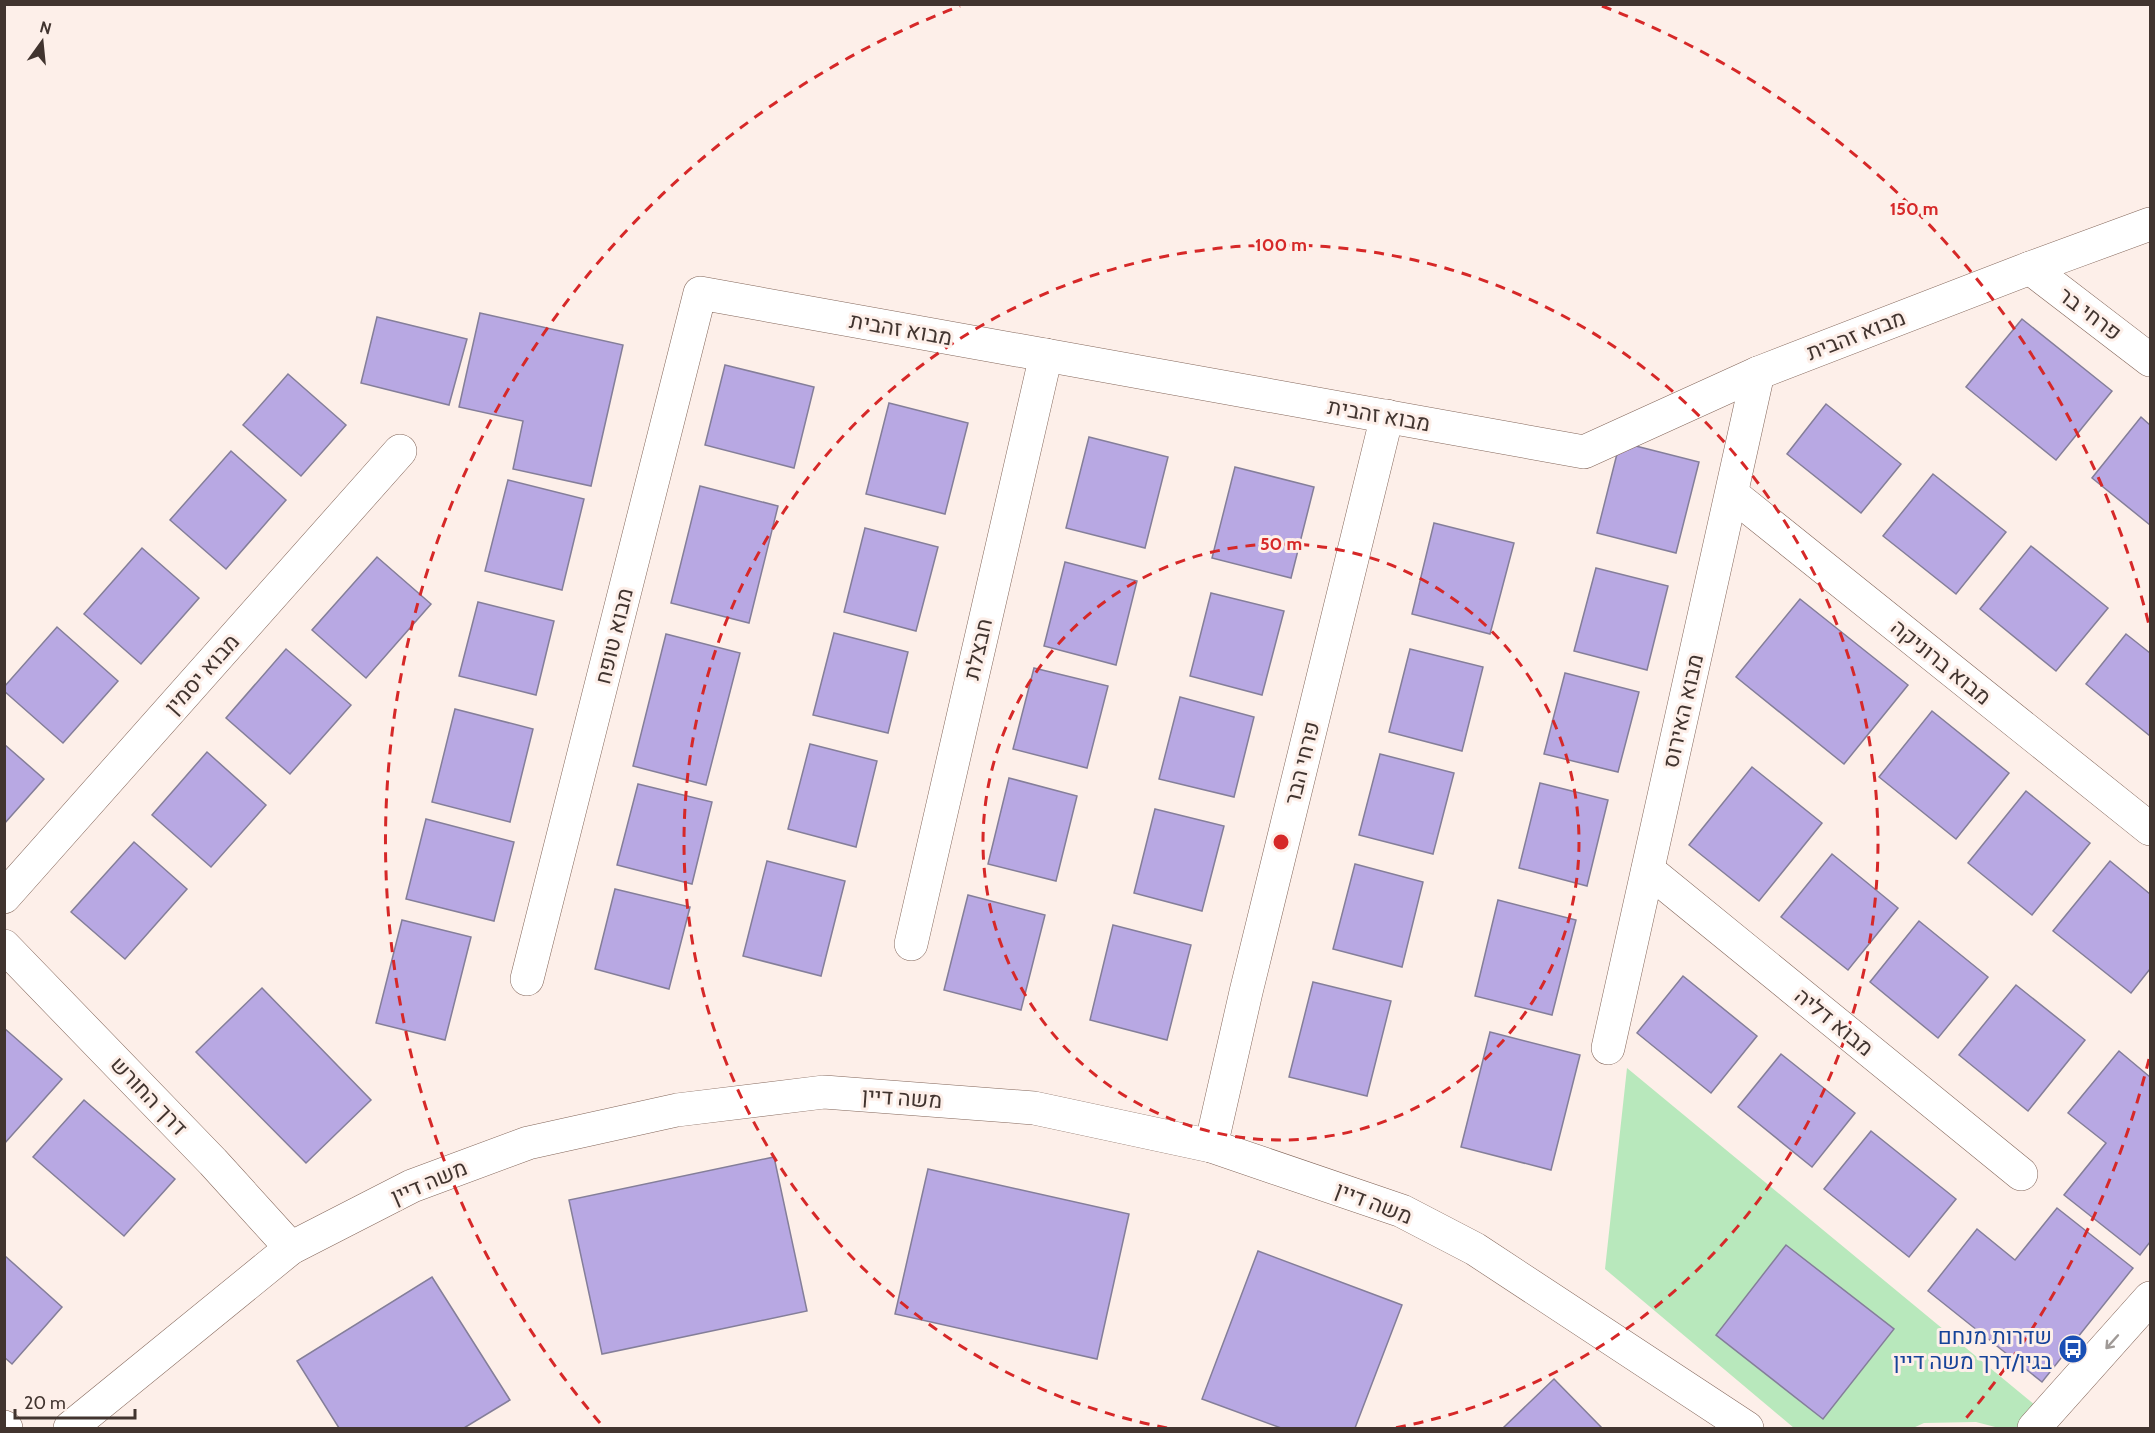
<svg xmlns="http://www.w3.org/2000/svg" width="2155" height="1433" font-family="Cabin,Heebo,sans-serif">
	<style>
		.green { fill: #b8e8bc }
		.building { fill: #b8a8e3; stroke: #847e99; stroke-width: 1.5 }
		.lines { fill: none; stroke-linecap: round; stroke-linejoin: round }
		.minor-casing { stroke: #83665a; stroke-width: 34 }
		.minor { stroke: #fff; stroke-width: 33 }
		.oneway { stroke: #a09a97 }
		.ring { fill: none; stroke: #d62828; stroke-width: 3; stroke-dasharray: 10 8 }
		.labels { text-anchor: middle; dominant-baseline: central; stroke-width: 6; stroke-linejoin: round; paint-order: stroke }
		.street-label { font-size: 22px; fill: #41342f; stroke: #fdefe9 }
		.transit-label { font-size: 22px; fill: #164399; stroke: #fdefe9; text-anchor: end }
		.centre { fill: #d62828; stroke: #fdefe9; stroke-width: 3 }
		.ring-label { font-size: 18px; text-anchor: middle; font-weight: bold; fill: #d62828; stroke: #fdefe9; stroke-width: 6; stroke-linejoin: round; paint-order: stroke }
	</style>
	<rect width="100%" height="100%" fill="#fdefe9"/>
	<path class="green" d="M1627,1068L2041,1410L2027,1428H1999L1976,1422L1924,1423L1913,1428H1794L1605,1269Z"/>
	<g class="building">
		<path d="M480,313L623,345L591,486L513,469L523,421L459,407Z"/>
		<path d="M377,317L467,339L449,405L361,383Z"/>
		<path d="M2022,319L2112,391L2056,460L1966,387Z"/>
		<path d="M725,365L814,387L794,468L705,445Z"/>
		<path d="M288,374L346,425L301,476L243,425Z"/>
		<path d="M889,403L968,423L945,514L866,494Z"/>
		<path d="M1826,404L1901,464L1861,513L1787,454Z"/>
		<path d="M2141,417L2150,425V525L2092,478Z"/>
		<path d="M1089,437L1168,457L1145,548L1066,528Z"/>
		<path d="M1620,442L1699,462L1676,553L1597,533Z"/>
		<path d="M231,451L286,500L226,569L170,520Z"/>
		<path d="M1235,467L1314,487L1291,578L1212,558Z"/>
		<path d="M1933,474L2006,532L1956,594L1883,536Z"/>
		<path d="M508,480L584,499L562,590L485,571Z"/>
		<path d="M700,486L778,506L749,623L671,603Z"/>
		<path d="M1434,523L1514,543L1490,634L1412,614Z"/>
		<path d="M865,528L938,547L916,631L844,612Z"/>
		<path d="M2031,546L2108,608L2056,671L1980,609Z"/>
		<path d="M142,548L199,598L141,664L84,614Z"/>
		<path d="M377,557L431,604L366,678L312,630Z"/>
		<path d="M1065,562L1137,581L1116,665L1044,646Z"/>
		<path d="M1596,568L1668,586L1647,670L1574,651Z"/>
		<path d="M1211,593L1284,611L1262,695L1190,676Z"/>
		<path d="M1800,599L1908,685L1844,764L1736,677Z"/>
		<path d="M478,602L554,621L536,695L459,676Z"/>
		<path d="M57,627L118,681L63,743L4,691V687Z"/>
		<path d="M834,633L908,652L888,733L813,715Z"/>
		<path d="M666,634L740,653L706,785L633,766Z"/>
		<path d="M2126,634L2150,653V736L2086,684Z"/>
		<path d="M286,649L351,705L290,774L226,718Z"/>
		<path d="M1410,649L1483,667L1462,751L1389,732Z"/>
		<path d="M1034,668L1108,686L1087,768L1013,749Z"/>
		<path d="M1565,673L1639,692L1618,772L1544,754Z"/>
		<path d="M1180,697L1254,717L1234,797L1159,779Z"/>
		<path d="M455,709L533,729L510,822L432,802Z"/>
		<path d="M1932,711L2009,773L1956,839L1879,777Z"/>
		<path d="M4,744L44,779L4,824Z"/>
		<path d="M810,744L877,761L856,847L788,829Z"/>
		<path d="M207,752L266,805L211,867L152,815Z"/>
		<path d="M1380,754L1454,773L1433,854L1359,835Z"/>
		<path d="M1752,767L1822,823L1759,901L1689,845Z"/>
		<path d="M1009,778L1077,796L1056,881L988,864Z"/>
		<path d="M1540,783L1608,800L1587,886L1519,868Z"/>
		<path d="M638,784L712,802L692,884L617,865Z"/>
		<path d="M2026,791L2090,843L2032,915L1968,863Z"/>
		<path d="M1155,809L1224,826L1202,911L1134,893Z"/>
		<path d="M426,819L514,842L494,921L406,899Z"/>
		<path d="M134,842L187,889L125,959L71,912Z"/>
		<path d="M1832,854L1898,908L1848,970L1781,917Z"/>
		<path d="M767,861L845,881L821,976L743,956Z"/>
		<path d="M2110,861L2150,894V969L2131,993L2053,931Z"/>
		<path d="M1355,864L1423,882L1402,967L1333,949Z"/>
		<path d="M615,889L690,907L669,989L595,969Z"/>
		<path d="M968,895L1045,915L1021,1010L944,990Z"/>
		<path d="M1498,900L1576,920L1552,1015L1475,996Z"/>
		<path d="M402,920L471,937L445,1040L376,1023Z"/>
		<path d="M1919,921L1988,977L1938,1038L1870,982Z"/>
		<path d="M1113,925L1191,945L1167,1040L1090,1020Z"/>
		<path d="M1683,976L1757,1036L1711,1093L1637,1033Z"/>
		<path d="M1313,982L1391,1001L1367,1096L1289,1077Z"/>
		<path d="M2016,985L2085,1040L2028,1111L1959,1055Z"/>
		<path d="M262,988L371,1100L306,1163L196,1052Z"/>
		<path d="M4,1028L62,1079L4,1144Z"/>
		<path d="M1490,1032L1580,1055L1551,1170L1461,1147Z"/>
		<path d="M2119,1051L2150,1077V1242L2140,1255L2064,1195L2106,1143L2068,1113Z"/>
		<path d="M1781,1054L1855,1113L1812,1167L1738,1107Z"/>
		<path d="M84,1100L175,1179L124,1236L33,1157Z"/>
		<path d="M1871,1131L1956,1199L1909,1257L1824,1189Z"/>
		<path d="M774,1157L807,1311L602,1354L569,1200Z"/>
		<path d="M928,1169L1129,1214L1097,1359L895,1314Z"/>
		<path d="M2057,1208L2133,1268L2042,1382L1928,1291L1977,1229L2015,1260Z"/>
		<path d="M1786,1245L1894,1329L1823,1419L1716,1335Z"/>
		<path d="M1258,1251L1402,1305L1355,1428H1281L1202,1399Z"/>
		<path d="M4,1255L62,1307L12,1364L4,1357Z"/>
		<path d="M432,1277L510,1400L464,1428H339L297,1361Z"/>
		<path d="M1554,1379L1602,1428H1503Z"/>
	</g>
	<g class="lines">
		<g class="minor-casing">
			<g id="minor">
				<path d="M2030,268L2150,360"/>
				<path d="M1732,494L2150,829"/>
				<path d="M1648,870L2021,1174"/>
				<path d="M4,897L400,451"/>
				<path d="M911,944L1046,355"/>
				<path d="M4,946L213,1162L291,1248"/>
				<path d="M527,979L700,293L1584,452L1758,373L2030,268L2150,224"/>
				<path d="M1608,1048L1758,373"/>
				<path d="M1211,1146L1246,992L1387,416"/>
				<path d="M4,1427L6,1428"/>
				<path d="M70,1428L291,1248L412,1186L528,1143L677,1110L824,1092L1034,1108L1211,1146L1402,1211L1475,1249L1747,1428"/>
				<path d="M2034,1428L2150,1298"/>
			</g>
		</g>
		<use href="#minor" class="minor"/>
	</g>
	<defs><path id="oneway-shaft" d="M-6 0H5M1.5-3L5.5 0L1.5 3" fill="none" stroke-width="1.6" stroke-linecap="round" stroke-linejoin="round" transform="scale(1.5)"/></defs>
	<use class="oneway" href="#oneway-shaft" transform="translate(2112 1342) rotate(132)"/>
	<g class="ring">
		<circle cx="1281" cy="842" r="298"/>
		<path d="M1167 1428A597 597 0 1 1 1395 1428"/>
		<path d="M2149 1059A895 895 0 0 1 1962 1423M600 1423A895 895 0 0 1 960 6M1602 6A895 895 0 0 1 2149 625"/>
	</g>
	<defs>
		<g id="bus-disc" transform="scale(1.5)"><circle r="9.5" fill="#1a4fb4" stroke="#fdefe9"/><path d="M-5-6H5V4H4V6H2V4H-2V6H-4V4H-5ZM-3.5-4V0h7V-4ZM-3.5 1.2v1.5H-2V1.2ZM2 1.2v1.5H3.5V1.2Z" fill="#fff"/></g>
	</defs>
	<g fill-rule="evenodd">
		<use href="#bus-disc" x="2073" y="1349"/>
	</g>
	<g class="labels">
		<g class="street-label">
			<text transform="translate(2090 314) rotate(37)">פרחי בר</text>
			<text transform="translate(901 329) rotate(10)">מבוא זהבית</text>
			<text transform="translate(1856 335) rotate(-21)">מבוא זהבית</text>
			<text transform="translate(1379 415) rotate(10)">מבוא זהבית</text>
			<text transform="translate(614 636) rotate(-76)">מבוא טופח</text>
			<text transform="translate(978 649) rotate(-77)">חבצלת</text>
			<text transform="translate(1941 662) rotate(39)">מבוא ברוניקה</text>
			<text transform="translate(202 674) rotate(-48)">מבוא יסמין</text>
			<text transform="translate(1683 711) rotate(-77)">מבוא האירוס</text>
			<text transform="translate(1302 763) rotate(-76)">פרחי הבר</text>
			<text transform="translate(1834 1022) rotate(39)">מבוא דליה</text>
			<text transform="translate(149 1096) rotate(46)">דרך החורש</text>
			<text transform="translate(902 1098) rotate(4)">משה דיין</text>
			<text transform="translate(429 1182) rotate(-23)">משה דיין</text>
			<text transform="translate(1374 1203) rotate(21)">משה דיין</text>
		</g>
		<g class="transit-label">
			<text x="2052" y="1336">שדרות מנחם<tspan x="2052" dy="25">בגין/דרך משה דיין</tspan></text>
		</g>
	</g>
	<circle cx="1281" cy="842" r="9" class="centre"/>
	<g class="ring-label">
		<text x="1914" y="215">150 m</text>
		<text x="1281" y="251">100 m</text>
		<text x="1281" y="550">50 m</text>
	</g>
	<rect width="2155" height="1433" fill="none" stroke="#41342f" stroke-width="12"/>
	<g transform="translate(42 42) rotate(15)" stroke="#fdefe9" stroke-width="4.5" paint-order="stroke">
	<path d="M0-4.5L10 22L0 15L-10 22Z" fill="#41342f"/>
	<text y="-9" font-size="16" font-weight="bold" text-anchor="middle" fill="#41342f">N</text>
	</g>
	<path d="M15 1409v9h120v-9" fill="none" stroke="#41342f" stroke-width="3"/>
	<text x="24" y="1409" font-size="18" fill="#41342f" stroke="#fdefe9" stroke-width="4.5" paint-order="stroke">20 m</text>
</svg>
